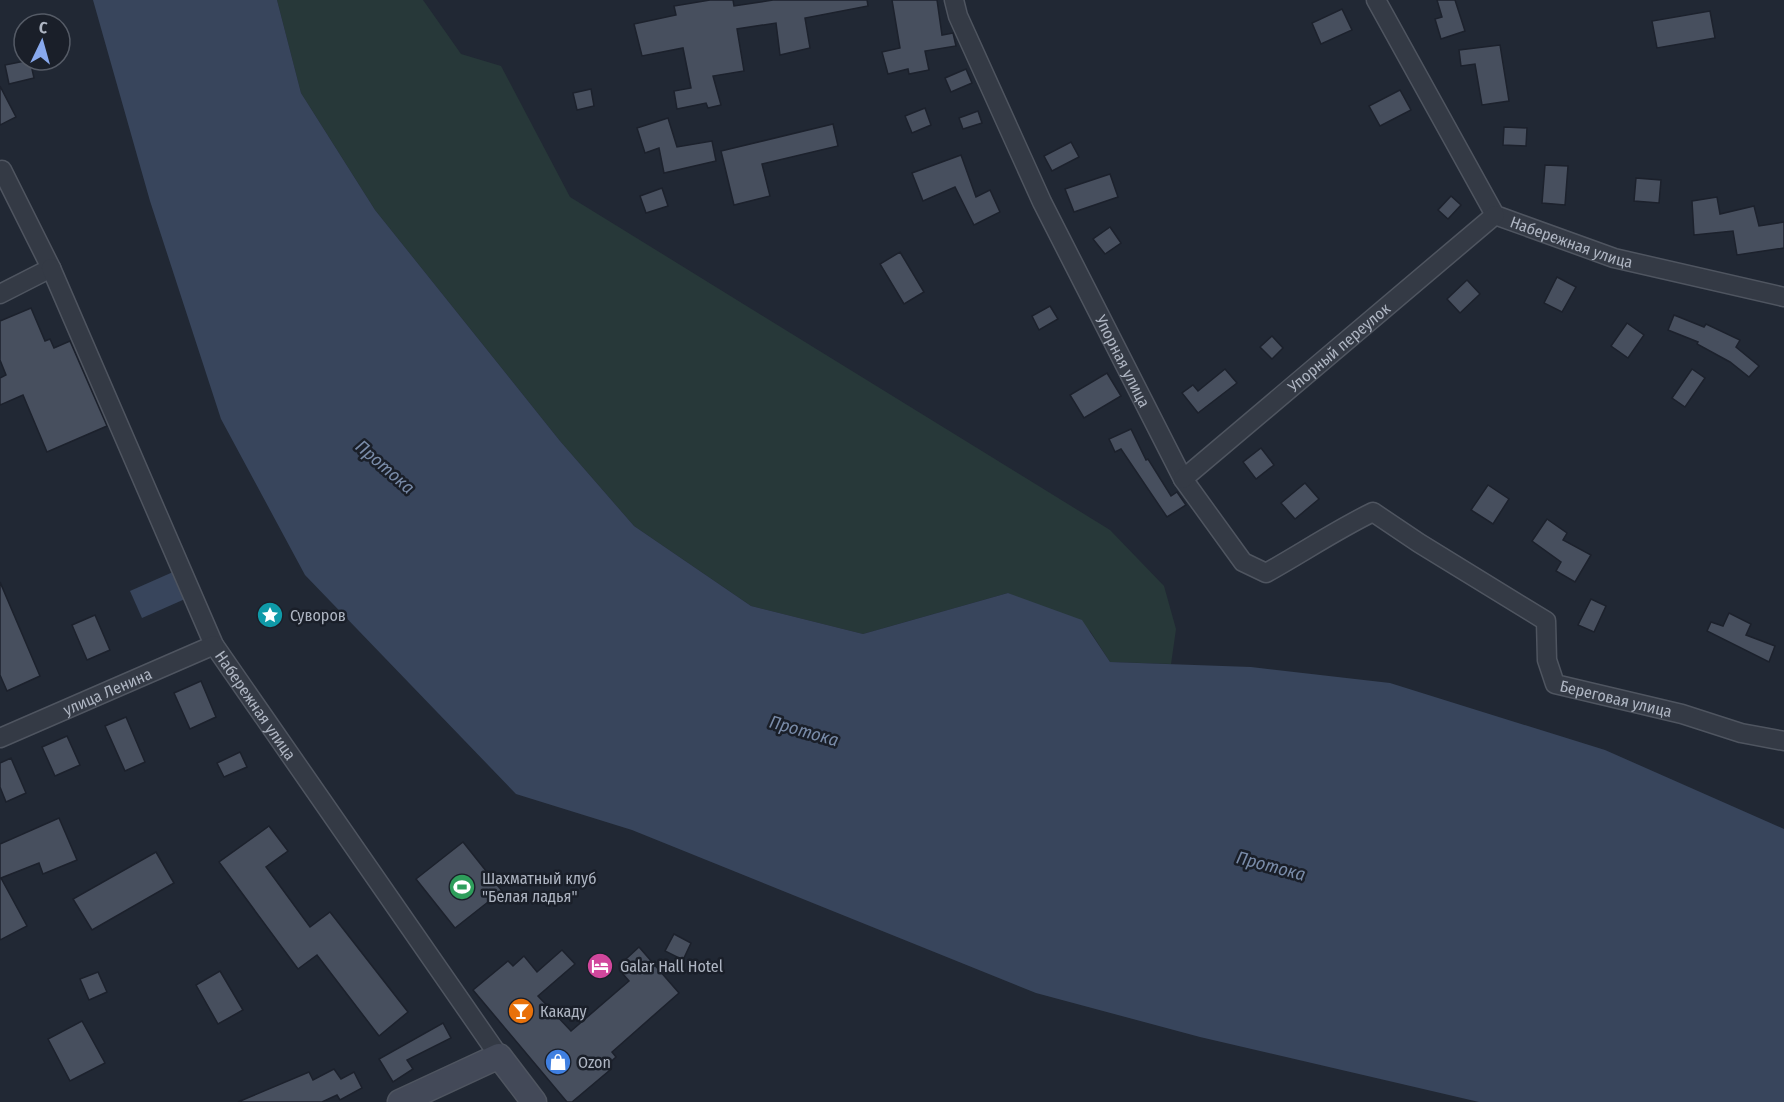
<svg xmlns="http://www.w3.org/2000/svg" width="1784" height="1102" font-family="'Fira Sans Condensed',sans-serif">
	<style>
		.green { fill: #273839 }
		.water { fill: #38455c }
		.building { fill: #474f5e; stroke: #1c212c; stroke-width: 1.5 }
		.lines { fill: none; stroke-linecap: round; stroke-linejoin: round }
		.street-casing { stroke: #4f5560; stroke-width: 21 }
		.secondary-casing { stroke: #4f5560; stroke-width: 27 }
		.street { stroke: #343a45; stroke-width: 18 }
		.secondary { stroke: #434958; stroke-width: 24 }
		.labels { text-anchor: middle; dominant-baseline: central; stroke-width: 5; stroke-linejoin: round; paint-order: stroke }
		.street-label { font-size: 16px; fill: #aeb5c2; stroke: #1a1f29 }
		.poi-label { font-size: 16px; fill: #aeb5c2; stroke: #1a1f29; text-anchor: start }
		.water-label { font-size: 18px; font-style: italic; fill: #798ba8; stroke: #1a1f29 }
	</style>
	<rect width="100%" height="100%" fill="#212834"/>
	<path class="green" d="M277,0H423L461,54L501,66L570,197L1110,530L1164,586L1176,629L1171,664L1110,662L1090,631L1008,593L863,634L751,606L634,526L560,441L375,210L301,93Z"/>
	<g class="water">
		<path d="M93,0H277L301,93L375,210L560,441L634,526L751,606L863,634L1008,593L1082,620L1110,662L1251,667L1390,683L1605,750L1784,829V1102H1479L1200,1037L1036,993L632,830L516,794L305,575L221,419L150,201Z"/>
		<path d="M173,572L185,599L142,618L130,591Z"/>
	</g>
	<g class="building">
		<path d="M710,0H733L734,6L773,0H867L868,6L805,18L810,48L780,55L776,23L737,29L744,71L713,76L721,105L708,108L706,103L677,109L674,91L691,88L683,48L642,56L634,24L676,15L674,6Z"/>
		<path d="M892,0H937L942,35L953,33L956,46L925,51L929,70L909,74L908,69L888,74L882,52L900,48Z"/>
		<path d="M1437,0H1455L1465,31L1441,39L1435,19L1442,17Z"/>
		<path d="M1342,9L1352,30L1321,44L1312,23Z"/>
		<path d="M1710,11L1715,38L1657,48L1652,21Z"/>
		<path d="M1500,45L1509,101L1482,105L1475,64L1461,66L1459,50Z"/>
		<path d="M30,60L34,78L9,84L5,65Z"/>
		<path d="M966,69L972,83L951,92L945,78Z"/>
		<path d="M0,86L16,117L0,125Z"/>
		<path d="M591,89L594,106L577,110L573,93Z"/>
		<path d="M1400,90L1411,110L1380,126L1369,106Z"/>
		<path d="M925,108L931,125L912,133L905,116Z"/>
		<path d="M978,111L982,123L963,129L959,118Z"/>
		<path d="M668,118L677,147L712,141L716,161L664,173L659,148L645,153L637,128Z"/>
		<path d="M833,124L838,146L762,164L770,196L734,205L721,151Z"/>
		<path d="M1504,127L1527,128L1526,146L1503,145Z"/>
		<path d="M1071,142L1079,157L1052,171L1044,156Z"/>
		<path d="M961,155L976,197L990,190L1000,212L974,225L955,187L923,201L912,173Z"/>
		<path d="M1545,165L1568,166L1565,205L1542,203Z"/>
		<path d="M1110,174L1118,197L1074,212L1065,189Z"/>
		<path d="M1636,178L1661,180L1659,203L1634,201Z"/>
		<path d="M662,188L668,206L646,213L640,196Z"/>
		<path d="M1451,196L1461,205L1448,219L1438,210Z"/>
		<path d="M1717,197L1720,214L1754,206L1759,226L1784,222V248L1737,255L1733,231L1694,235L1692,201Z"/>
		<path d="M1110,227L1121,243L1105,254L1093,239Z"/>
		<path d="M900,252L924,292L904,304L880,264Z"/>
		<path d="M1557,277L1576,287L1562,312L1544,303Z"/>
		<path d="M1467,280L1480,294L1460,313L1447,299Z"/>
		<path d="M1050,306L1058,319L1039,330L1032,316Z"/>
		<path d="M31,308L45,341L50,339L54,348L70,341L107,426L47,452L23,395L0,405V378L6,375L0,360V321Z"/>
		<path d="M1674,315L1704,327L1706,324L1740,340L1736,347L1759,366L1749,377L1730,362L1697,344L1698,342L1668,330Z"/>
		<path d="M1627,323L1644,335L1628,358L1611,346Z"/>
		<path d="M1272,336L1283,348L1272,359L1260,347Z"/>
		<path d="M1225,369L1237,383L1198,413L1182,393L1193,385L1198,391Z"/>
		<path d="M1692,369L1705,378L1685,407L1672,398Z"/>
		<path d="M1107,373L1121,396L1084,418L1070,395Z"/>
		<path d="M1131,429L1146,460L1148,459L1171,496L1177,492L1186,505L1167,517L1121,449L1115,452L1109,439Z"/>
		<path d="M1261,448L1274,465L1256,479L1243,462Z"/>
		<path d="M1305,483L1319,499L1295,519L1281,503Z"/>
		<path d="M1488,485L1509,499L1493,524L1471,510Z"/>
		<path d="M1547,519L1567,533L1563,540L1591,555L1575,582L1556,571L1561,562L1532,541Z"/>
		<path d="M0,582L40,676L7,691L0,675Z"/>
		<path d="M1591,599L1606,606L1594,632L1578,625Z"/>
		<path d="M1729,613L1751,624L1746,635L1775,646L1769,662L1707,631L1711,622L1723,626Z"/>
		<path d="M95,615L110,650L87,660L72,625Z"/>
		<path d="M201,681L216,717L190,729L174,693Z"/>
		<path d="M126,717L145,762L125,771L105,726Z"/>
		<path d="M67,736L80,765L55,776L42,747Z"/>
		<path d="M240,752L247,767L224,777L217,763Z"/>
		<path d="M11,758L26,793L6,802L0,787V763Z"/>
		<path d="M59,818L77,860L43,874L39,863L1,878L27,926L0,940V844Z"/>
		<path d="M269,826L288,851L266,867L310,927L330,912L408,1012L379,1036L317,955L298,969L219,862Z"/>
		<path d="M463,842L502,891L455,928L416,879Z"/>
		<path d="M156,852L174,883L92,930L73,899Z"/>
		<path d="M674,934L691,943L683,960L665,951Z"/>
		<path d="M639,947L679,993L612,1052L616,1057L606,1066L610,1070L572,1102H567L473,990L508,961L513,966L524,956L537,972L562,950L575,964L538,996L571,1031L629,981L623,974L632,966L626,959Z"/>
		<path d="M220,971L243,1010L218,1024L196,985Z"/>
		<path d="M98,972L107,992L89,1000L80,979Z"/>
		<path d="M82,1021L105,1063L70,1081L48,1039Z"/>
		<path d="M443,1023L451,1038L407,1060L413,1069L393,1082L379,1059Z"/>
		<path d="M334,1069L341,1079L354,1072L362,1088L340,1100L337,1095L322,1102H238L309,1072L313,1080Z"/>
	</g>
	<g class="lines">
		<g class="street-casing">
			<g id="street">
				<path id="s1" d="M954,0L958,16L1042,202L1183,479L1243,562L1266,573C1302,553 1336,530 1373,512L1419,543L1546,621L1547,660L1555,684L1682,714L1741,733L1784,741"/>
				<path id="s2" d="M1376,0L1495,215L1614,258L1784,297"/>
				<path d="M0,171L2,170L51,268L0,294"/>
				<path id="s3" d="M51,268L214,645L499,1056"/>
				<path id="s4" d="M1183,479L1495,215"/>
				<path id="s5" d="M0,738L214,645"/>
			</g>
		</g>
		<g class="secondary-casing">
			<path id="secondary" d="M400,1102L499,1056L534,1102"/>
		</g>
		<use href="#street" class="street"/>
		<use href="#secondary" class="secondary"/>
	</g>
	<defs>
		<g id="sight-disc" transform="scale(1.35)"><circle r="9.5" fill="#0f9aa8" stroke="#1a1f29"/><path d="M0-6L1.8-2.2L6-1.7L2.9 1.2L3.7 5.4L0 3.3L-3.7 5.4L-2.9 1.2L-6-1.7L-1.8-2.2Z" fill="#fff"/></g>
		<g id="stadium-disc" transform="scale(1.35)"><circle r="9.5" fill="#2e9e5b" stroke="#1a1f29"/><path d="M0-5a6.5 5 0 1 0 0 10a6.5 5 0 1 0 0-10ZM-3.5-1.8h7v3.6h-7Z" fill="#fff"/></g>
		<g id="hotel-disc" transform="scale(1.35)"><circle r="9.5" fill="#d1479c" stroke="#1a1f29"/><path d="M-6-4.5h1.5V1H6V5H4.5V3h-9V5H-6ZM-4 0a1.8 1.8 0 1 1 3.6 0ZM.5 0V-2.5h3Q6-2.5 6 0Z" fill="#fff"/></g>
		<g id="bar-disc" transform="scale(1.35)"><circle r="9.5" fill="#e8710a" stroke="#1a1f29"/><path d="M-6-5H6L.8 .8V4.5H3.5V6h-7V4.5H-.8V.8Z" fill="#fff"/></g>
		<g id="shop-disc" transform="scale(1.35)"><circle r="9.5" fill="#3f7fe0" stroke="#1a1f29"/><path d="M-5-2.5h2.3a2.7 3.5 0 0 1 5.4 0H5L5.5 6h-11ZM-1.5-2.5h3a1.5 2.3 0 0 0-3 0Z" fill="#fff"/></g>
	</defs>
	<g fill-rule="evenodd">
		<use href="#sight-disc" x="270" y="615"/>
		<use href="#stadium-disc" x="462" y="887"/>
		<use href="#hotel-disc" x="600" y="966"/>
		<use href="#bar-disc" x="521" y="1011"/>
		<use href="#shop-disc" x="558" y="1062"/>
	</g>
	<g class="labels">
		<g class="street-label">
			<text stroke="none"><textPath href="#s2" startOffset="327">Набережная улица</textPath></text>
			<text stroke="none"><textPath href="#s4" startOffset="204">Упорный переулок</textPath></text>
			<text stroke="none"><textPath href="#s1" startOffset="399">Упорная улица</textPath></text>
			<text stroke="none"><textPath href="#s5" startOffset="117">улица Ленина</textPath></text>
			<text stroke="none"><textPath href="#s1" startOffset="1114">Береговая улица</textPath></text>
			<text stroke="none"><textPath href="#s3" startOffset="484">Набережная улица</textPath></text>
		</g>
		<g class="poi-label">
			<text x="290" y="615">Суворов</text>
			<text x="482" y="878">Шахматный клуб<tspan x="482" dy="18">"Белая ладья"</tspan></text>
			<text x="620" y="966">Galar Hall Hotel</text>
			<text x="540" y="1011">Какаду</text>
			<text x="578" y="1062">Ozon</text>
		</g>
		<g class="water-label">
			<text transform="translate(385 467) rotate(41)">Протока</text>
			<text transform="translate(804 731) rotate(16)">Протока</text>
			<text transform="translate(1271 866) rotate(15)">Протока</text>
		</g>
	</g>
	<g transform="translate(42 42) rotate(5)"><circle r="28" fill="#1a1f29" stroke="#555b66" stroke-width="1.5"/>
	<path d="M0-4.5L10 22L0 15L-10 22Z" fill="#88a9ee"/>
	<text y="-9" font-size="16" font-weight="bold" text-anchor="middle" fill="#aeb5c2">С</text>
	</g>
</svg>
